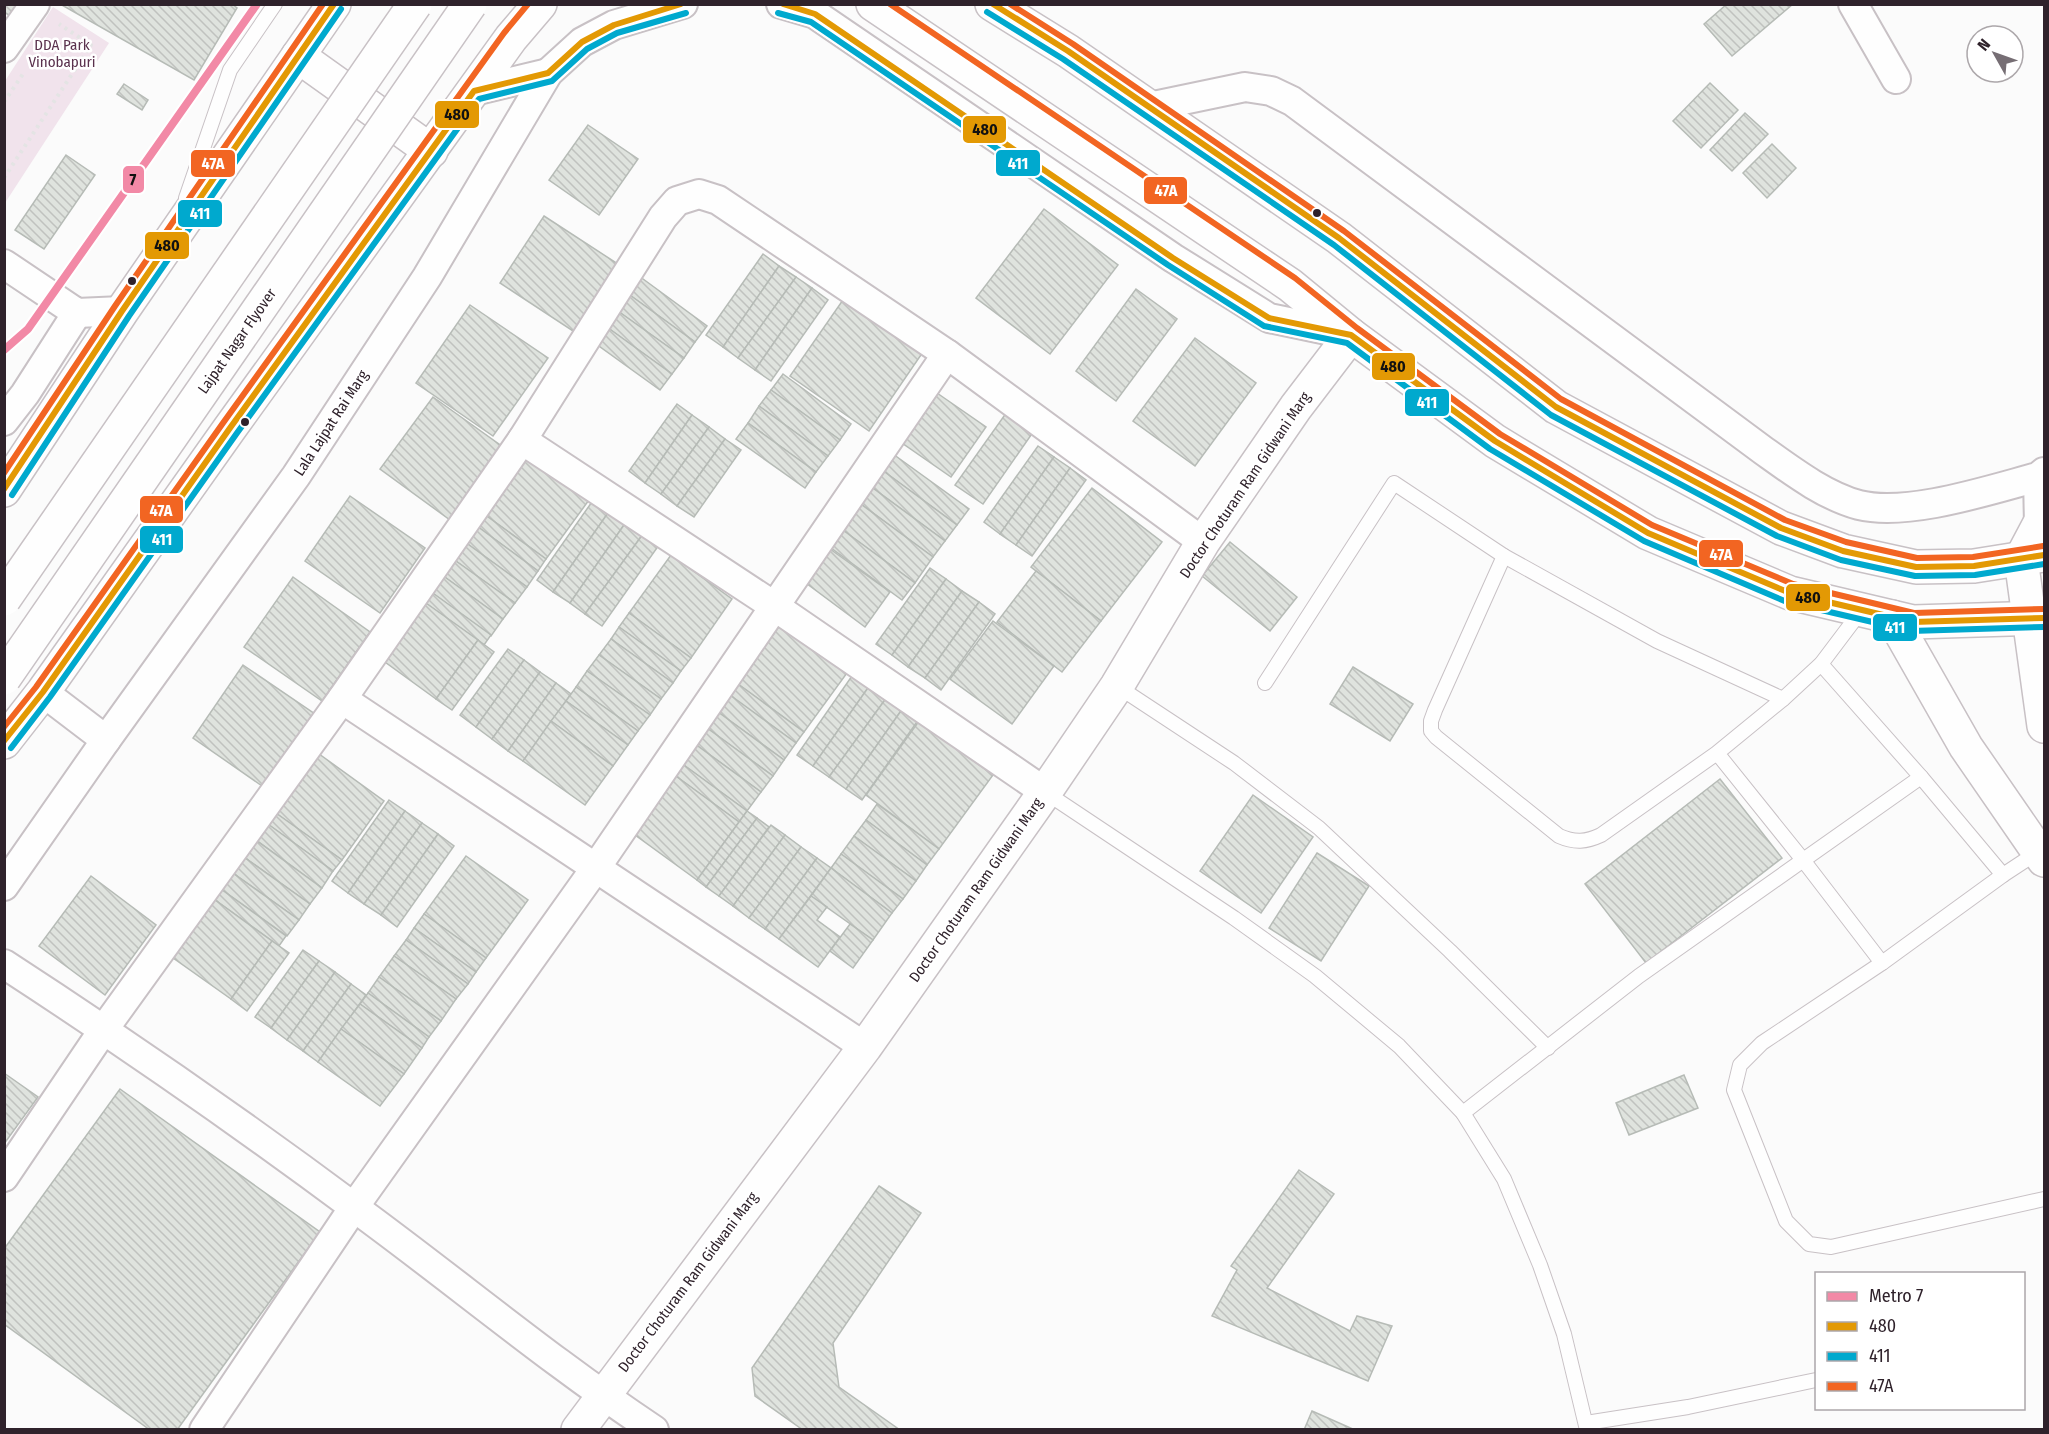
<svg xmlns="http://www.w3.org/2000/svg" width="2049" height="1434" font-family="'Fira Sans Condensed',sans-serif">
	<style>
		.green { fill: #f1e3ec }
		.building { fill: url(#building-back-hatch); stroke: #b6bbb6; stroke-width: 1.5 }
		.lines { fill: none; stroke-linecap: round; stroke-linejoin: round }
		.lane-casing { stroke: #c8c1c5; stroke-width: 16 }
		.street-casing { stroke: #c8c1c5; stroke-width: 32 }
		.secondary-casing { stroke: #c8c1c5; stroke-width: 36 }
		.primary-casing { stroke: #c8c1c5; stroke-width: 36 }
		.path { stroke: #e4e4e4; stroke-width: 4; stroke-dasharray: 3 4.5; stroke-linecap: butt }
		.lane { stroke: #fefefe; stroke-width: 14 }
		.street { stroke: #fefefe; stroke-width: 28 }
		.secondary { stroke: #fefefe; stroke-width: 33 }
		.primary { stroke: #fefefe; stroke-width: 33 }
		.primary-bridge-casing { stroke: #c8c1c5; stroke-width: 36; stroke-linecap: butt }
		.primary-bridge { stroke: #fefefe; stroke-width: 33 }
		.bus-1-casing { stroke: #fff; stroke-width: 10 }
		.bus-2-casing { stroke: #fff; stroke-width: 10 }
		.bus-3-casing { stroke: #fff; stroke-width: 10 }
		.bus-1 { stroke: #e39904; stroke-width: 6 }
		.bus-2 { stroke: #00a9ce; stroke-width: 6 }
		.bus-3 { stroke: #f26522; stroke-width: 6 }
		.metro-1-casing { stroke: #fff; stroke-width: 12 }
		.metro-1 { stroke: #f289a6; stroke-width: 8 }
		.bus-dot { fill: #2f222b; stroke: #fff; stroke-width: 2 }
		.labels { text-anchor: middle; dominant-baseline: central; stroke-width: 5; stroke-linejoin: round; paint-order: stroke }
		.park-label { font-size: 15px; fill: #5a314d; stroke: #fff }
		.street-label { font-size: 15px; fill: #2f222b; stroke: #fff }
		.line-badge { stroke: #fff; stroke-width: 2 }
		.badge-label { font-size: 16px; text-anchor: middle; font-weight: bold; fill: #fff }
		.pale-badge-label { font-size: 16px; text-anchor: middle; font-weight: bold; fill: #111 }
	</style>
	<defs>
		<pattern id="building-back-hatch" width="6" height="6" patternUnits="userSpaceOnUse" patternTransform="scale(1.5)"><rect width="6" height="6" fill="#dfe3de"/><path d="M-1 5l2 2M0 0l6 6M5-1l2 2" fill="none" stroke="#c0c2bf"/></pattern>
	</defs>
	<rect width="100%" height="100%" fill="#fbfbfb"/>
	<path class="green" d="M53,7L109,43L5,203V81Z"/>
	<g class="building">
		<path d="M4,4H32L20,22L4,12Z"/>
		<path d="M60,4H232L237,8L194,80Z"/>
		<path d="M1727,4H1793L1732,56L1704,24Z"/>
		<path d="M1710,83L1738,110L1701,148L1673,121Z"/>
		<path d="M124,84L148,100L142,110L117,94Z"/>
		<path d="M1745,113L1768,134L1732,171L1710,150Z"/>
		<path d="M588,125L638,159L599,215L549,180Z"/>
		<path d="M1772,144L1796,168L1767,198L1743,173Z"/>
		<path d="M66,155L95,175L44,249L15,230Z"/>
		<path d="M1044,209L1118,265L1050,354L976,298Z"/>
		<path d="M544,216L621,266L576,333L500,283Z"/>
		<path d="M763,254L779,266L723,347L706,335Z"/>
		<path d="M779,266L796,277L738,358L723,347Z"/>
		<path d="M639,276L707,326L695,342L627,293Z"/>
		<path d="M796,277L812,288L755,370L738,358Z"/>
		<path d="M812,288L828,300L771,381L755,370Z"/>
		<path d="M1136,289L1177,319L1116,401L1076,371Z"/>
		<path d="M627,293L695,342L684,358L615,309Z"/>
		<path d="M845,297L923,352L869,431L790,376Z"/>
		<path d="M470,305L548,358L493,436L416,383Z"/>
		<path d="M615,309L684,358L672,374L604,325Z"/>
		<path d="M604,325L672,374L660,390L592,341Z"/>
		<path d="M1195,338L1256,383L1195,466L1133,421Z"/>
		<path d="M783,374L851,424L840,440L771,390Z"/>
		<path d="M771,390L840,440L828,456L759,406Z"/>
		<path d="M937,393L986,427L951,477L902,443Z"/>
		<path d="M433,397L503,447L450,520L380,469Z"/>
		<path d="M677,404L692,415L645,483L629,471Z"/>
		<path d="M759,406L828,456L816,472L748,423Z"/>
		<path d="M1009,409L1036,428L983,504L955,485Z"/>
		<path d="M692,415L709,427L661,494L645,483Z"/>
		<path d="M748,423L816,472L805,488L736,439Z"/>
		<path d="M709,427L725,439L677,506L661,494Z"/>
		<path d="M725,439L741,450L694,517L677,506Z"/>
		<path d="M1038,446L1054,457L1000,534L984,522Z"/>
		<path d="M520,450L589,500L546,559L477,509Z"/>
		<path d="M893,454L969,509L957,525L882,470Z"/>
		<path d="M1054,457L1070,468L1016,545L1000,534Z"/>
		<path d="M1070,468L1086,480L1032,556L1016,545Z"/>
		<path d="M882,470L957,525L945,541L870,486Z"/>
		<path d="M870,486L945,541L933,557L858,502Z"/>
		<path d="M1092,488L1162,542L1101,621L1031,567Z"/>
		<path d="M350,496L425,548L380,613L305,561Z"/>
		<path d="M594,499L610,510L553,592L537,580Z"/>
		<path d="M858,502L933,557L915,583L840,528Z"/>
		<path d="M477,509L546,559L538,571L470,521Z"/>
		<path d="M610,510L626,522L570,603L553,592Z"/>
		<path d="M470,521L538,571L527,587L458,537Z"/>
		<path d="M626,522L643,534L585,614L570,603Z"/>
		<path d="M840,528L915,583L902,600L827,545Z"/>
		<path d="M643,534L659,545L602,626L585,614Z"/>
		<path d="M458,537L527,587L515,603L446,554Z"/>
		<path d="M1230,542L1297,597L1270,631L1202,576Z"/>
		<path d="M830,549L890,592L865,627L806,583Z"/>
		<path d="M446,554L515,603L503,619L435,570Z"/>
		<path d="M671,555L732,599L691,658L629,613Z"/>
		<path d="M930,568L946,579L892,655L876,644Z"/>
		<path d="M435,570L503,619L491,636L423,586Z"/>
		<path d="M1036,571L1101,621L1062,672L997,622Z"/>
		<path d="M293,577L370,632L322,701L244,647Z"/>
		<path d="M946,579L962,591L908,667L892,655Z"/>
		<path d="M423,586L491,635L484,645L416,596Z"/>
		<path d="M962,591L979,602L925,678L908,667Z"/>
		<path d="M416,596L478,640L436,699L374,654Z"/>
		<path d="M979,602L995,614L941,690L925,678Z"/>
		<path d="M629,613L691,658L681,671L619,627Z"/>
		<path d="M993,621L1054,666L1012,724L950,679Z"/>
		<path d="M780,625L847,673L804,732L738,684Z"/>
		<path d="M619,627L681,671L673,683L611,639Z"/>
		<path d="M611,639L673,683L661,699L599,655Z"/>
		<path d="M478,640L494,652L452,710L436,699Z"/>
		<path d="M508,649L524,660L476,727L460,715Z"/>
		<path d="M599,655L661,699L650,715L587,671Z"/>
		<path d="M524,660L540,672L492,739L476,727Z"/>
		<path d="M243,665L315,714L265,788L193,738Z"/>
		<path d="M1353,667L1413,704L1390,741L1330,704Z"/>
		<path d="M587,671L650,715L638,731L576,687Z"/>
		<path d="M540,672L556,683L508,751L492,739Z"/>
		<path d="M854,673L870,685L813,766L797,755Z"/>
		<path d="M556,683L571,694L523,761L508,751Z"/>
		<path d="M738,684L804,732L796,743L729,695Z"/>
		<path d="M870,685L887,697L829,777L813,766Z"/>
		<path d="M576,687L638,731L628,745L566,701Z"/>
		<path d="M730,695L796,743L784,760L718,712Z"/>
		<path d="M887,697L903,708L846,789L829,777Z"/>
		<path d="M566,701L628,745L613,766L551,721Z"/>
		<path d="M903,708L919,719L862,800L846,789Z"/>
		<path d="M718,712L784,760L773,776L707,728Z"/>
		<path d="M551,721L613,766L585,805L523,761Z"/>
		<path d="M919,721L993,775L939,849L866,795Z"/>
		<path d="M707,728L773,776L761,792L695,744Z"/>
		<path d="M695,744L761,792L747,811L681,763Z"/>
		<path d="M315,751L384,801L342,860L273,811Z"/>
		<path d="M681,763L747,811L739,822L673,774Z"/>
		<path d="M673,774L739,822L697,880L631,832Z"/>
		<path d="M1720,779L1782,858L1646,963L1585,884Z"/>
		<path d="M1253,795L1313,837L1261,913L1200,871Z"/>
		<path d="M389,800L405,811L348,893L332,881Z"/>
		<path d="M877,804L939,849L927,865L866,820Z"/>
		<path d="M273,811L342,860L333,871L265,822Z"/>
		<path d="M405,811L422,823L364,904L348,893Z"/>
		<path d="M747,811L757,818L706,887L697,880Z"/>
		<path d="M757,818L769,827L719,896L706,887Z"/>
		<path d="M866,820L927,865L916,881L854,836Z"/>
		<path d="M265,822L333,871L322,888L253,838Z"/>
		<path d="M422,823L438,834L381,915L364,904Z"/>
		<path d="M771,825L785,835L733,906L719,896Z"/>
		<path d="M438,834L454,846L397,927L381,915Z"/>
		<path d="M785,835L801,847L749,918L733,906Z"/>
		<path d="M854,836L916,881L903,899L841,854Z"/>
		<path d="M253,838L322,888L310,904L241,855Z"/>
		<path d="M801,847L817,858L765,929L749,918Z"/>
		<path d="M1317,853L1369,886L1321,961L1269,928Z"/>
		<path d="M841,854L903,899L892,913L831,868Z"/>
		<path d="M241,855L310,904L299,920L230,871Z"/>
		<path d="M466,856L528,900L486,958L424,914Z"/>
		<path d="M817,858L831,868L779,939L765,929Z"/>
		<path d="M831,868L892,913L873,940L811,896Z"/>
		<path d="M230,871L299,920L287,936L218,887Z"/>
		<path d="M91,876L156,925L105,995L39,946Z"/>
		<path d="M218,887L286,936L279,946L211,897Z"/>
		<path d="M811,896L827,907L817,920L840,937L818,967L779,939Z"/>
		<path d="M211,897L272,941L231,999L169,955Z"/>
		<path d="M424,914L486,958L476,972L414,928Z"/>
		<path d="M850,924L873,940L853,968L830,951Z"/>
		<path d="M414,928L476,972L468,984L406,940Z"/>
		<path d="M406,940L468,984L456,999L394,956Z"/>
		<path d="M272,941L289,953L247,1011L231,999Z"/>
		<path d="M303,950L319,961L271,1028L255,1017Z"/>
		<path d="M394,956L456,999L441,1021L379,977Z"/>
		<path d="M319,961L335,972L287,1040L271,1028Z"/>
		<path d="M335,972L351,984L303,1051L287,1040Z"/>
		<path d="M379,977L441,1021L429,1037L368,993Z"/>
		<path d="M351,984L366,995L318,1062L303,1051Z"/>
		<path d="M368,993L429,1037L422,1048L360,1004Z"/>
		<path d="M360,1004L422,1048L404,1074L341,1029Z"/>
		<path d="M341,1029L404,1074L380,1106L318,1062Z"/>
		<path d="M4,1073L38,1097L4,1144Z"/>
		<path d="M1684,1075L1698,1108L1629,1135L1616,1103Z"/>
		<path d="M120,1089L320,1232L177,1430H150L4,1324V1249Z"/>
		<path d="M1299,1170L1334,1194L1267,1288L1350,1331L1357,1316L1392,1326L1368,1381L1212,1316L1237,1270L1231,1266Z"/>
		<path d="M879,1186L921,1213L833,1343L839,1387L900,1430H803L755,1396L752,1368Z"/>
		<path d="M1312,1411L1355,1430H1304Z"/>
	</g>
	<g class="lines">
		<g class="lane-casing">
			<g id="lane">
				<path d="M186,198L230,70L275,4"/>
				<path d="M1821,664L1921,777"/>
				<path d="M1265,683L1394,483L1504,556"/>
				<path d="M1117,686L1234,763L1319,828L1450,951L1548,1048"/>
				<path d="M1783,699L1821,664L1861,611"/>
				<path d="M1717,753L1783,699L1657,641L1504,556L1435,710L1431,721V731L1436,737L1559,836C1575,843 1586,842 1601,835L1717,753L1803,860L1882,963"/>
				<path d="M1045,792L1234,918L1315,976L1399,1046L1463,1113L1504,1179L1540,1265L1564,1334L1587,1430"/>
				<path d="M2003,875L2038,852"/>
				<path d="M1463,1113L1639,976L1921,777L2003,875L1882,963L1762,1043L1740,1065L1734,1090L1786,1221L1809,1244L1831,1247L2044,1199"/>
				<path d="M1586,1423L1688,1407L1816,1380"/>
			</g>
		</g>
		<g class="street-casing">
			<g id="street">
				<path d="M781,4L815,14L1173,258L1269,318L1351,335"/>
				<path d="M1853,4L1896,79"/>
				<path d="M4,48L35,4"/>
				<path d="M474,91L548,73"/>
				<path d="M1149,107L1245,87L1271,91L1292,101L1764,451C1792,471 1825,496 1859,505C1908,517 1989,490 2038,477L2044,472"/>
				<path d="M4,264L77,313L122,311"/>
				<path d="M4,421L25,394L77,313"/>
				<path d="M522,440L774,606L1045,792"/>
				<path d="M2038,477L2039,525"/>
				<path d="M43,692L106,740"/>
				<path d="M342,699L865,1047"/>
				<path d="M4,886L106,740L296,476L427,277L548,73L582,42L614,25L683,4"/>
				<path d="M4,964C124,1042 241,1123 355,1208C455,1281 550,1361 654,1430"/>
				<path d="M4,1177L104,1029L342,699L522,440L663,217L677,201L699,194L718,200L947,354L1203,542"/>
				<path d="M204,1430L354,1207L595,869L947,354"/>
			</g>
		</g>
		<g class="secondary-casing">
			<g id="secondary">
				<path d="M873,4L1290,285L1351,335L1495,441L1648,533L1790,593L1913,622L2044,618"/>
				<path d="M992,4L1068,51L1339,238L1556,407L1781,528L1843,551L1916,567L1974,566L2044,555"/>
				<path d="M2044,530L2039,525L2021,559L2044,726"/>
				<path d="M1892,617L1966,747L2044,860"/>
				<path d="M578,1430L865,1047L1045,792L1117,686L1203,542L1296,407L1351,335"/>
			</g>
		</g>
		<g class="primary-casing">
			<g id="primary">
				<path d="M298,56L431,151"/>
				<path d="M4,490L122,311L334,4"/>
				<path d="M4,742L43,692L230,428L511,38L540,4"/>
			</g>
		</g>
		<g class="path">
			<path d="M4,102L23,74"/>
			<path d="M4,178L91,45L59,24"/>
		</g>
		<use href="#lane" class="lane"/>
		<use href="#street" class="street"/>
		<use href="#secondary" class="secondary"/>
		<use href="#primary" class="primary"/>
		<g class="primary-bridge-casing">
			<g id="primary-bridge">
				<path d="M4,599L415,4"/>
				<path d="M4,678L470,4"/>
			</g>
		</g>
		<use href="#primary-bridge" class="primary-bridge"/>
		<g class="bus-1-casing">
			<g id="bus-1">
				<path d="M783,4L815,14L1173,258L1269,318L1351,335L1495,441L1648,533L1790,593L1913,622L2044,618"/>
				<path d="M993,4L1068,51L1339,238L1556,407L1781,528L1843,551L1916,567L1974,566L2044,555"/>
				<path d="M4,489L122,311L334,4"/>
				<path d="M4,741L43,692L230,428L474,91L548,73L582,42L614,25L681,4"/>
			</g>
		</g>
		<g class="bus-2-casing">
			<g id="bus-2">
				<path d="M987,12L1063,59L1334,245L1551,415L1777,536L1841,560L1915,576L1975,575L2044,564"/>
				<path d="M778,13L811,22L1168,265L1264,326L1347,343L1490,449L1644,541L1787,602L1911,631L2044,627"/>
				<path d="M12,495L129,316L341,9"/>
				<path d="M11,748L50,697L237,433L479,99L552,81L587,49L617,33L686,13"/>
			</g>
		</g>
		<g class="bus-3-casing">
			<g id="bus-3">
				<path d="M890,4L1295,278L1357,328L1500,434L1652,525L1793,584L1914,613L2044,609"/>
				<path d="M1010,4L1073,44L1344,231L1561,399L1785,520L1846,542L1917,558L1973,557L2043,546"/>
				<path d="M4,473L115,306L323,4"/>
				<path d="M4,727L36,687L223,423L504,33L528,4"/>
			</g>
		</g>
		<use href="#bus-1" class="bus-1"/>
		<use href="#bus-2" class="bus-2"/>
		<use href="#bus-3" class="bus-3"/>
		<g class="metro-1-casing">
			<path id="metro-1" d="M4,350L28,329L257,4"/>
		</g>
		<use href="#metro-1" class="metro-1"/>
	</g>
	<g class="bus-dot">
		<circle cx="1317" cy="213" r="5"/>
		<circle cx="132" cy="281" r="5"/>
		<circle cx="245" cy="422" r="5"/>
	</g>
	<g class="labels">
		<g class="park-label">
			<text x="62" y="45">DDA Park<tspan x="62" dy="17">Vinobapuri</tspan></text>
		</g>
		<g class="street-label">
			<text transform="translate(237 341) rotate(-55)">Lajpat Nagar Flyover</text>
			<text transform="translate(331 423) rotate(-57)">Lala Lajpat Rai Marg</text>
			<text transform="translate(1245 485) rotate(-56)">Doctor Choturam Ram Gidwani Marg</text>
			<text transform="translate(976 890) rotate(-55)">Doctor Choturam Ram Gidwani Marg</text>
			<text transform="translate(688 1282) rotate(-53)">Doctor Choturam Ram Gidwani Marg</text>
		</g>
	</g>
	<g class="line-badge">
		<rect x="434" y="100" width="46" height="29" rx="6" fill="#e39904"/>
		<rect x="962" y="115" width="45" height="29" rx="6" fill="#e39904"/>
		<rect x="995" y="149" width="46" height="28" rx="6" fill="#00a9ce"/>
		<rect x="190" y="149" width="46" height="29" rx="6" fill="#f26522"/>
		<rect x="122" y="165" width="23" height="29" rx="6" fill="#f289a6"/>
		<rect x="1143" y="176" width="45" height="29" rx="6" fill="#f26522"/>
		<rect x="177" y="199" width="46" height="29" rx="6" fill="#00a9ce"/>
		<rect x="144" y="231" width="46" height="29" rx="6" fill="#e39904"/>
		<rect x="1371" y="352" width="45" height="29" rx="6" fill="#e39904"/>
		<rect x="1404" y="388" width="46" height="29" rx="6" fill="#00a9ce"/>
		<rect x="139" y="495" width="45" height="29" rx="6" fill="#f26522"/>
		<rect x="139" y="525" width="45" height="29" rx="6" fill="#00a9ce"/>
		<rect x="1698" y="539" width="46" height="29" rx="6" fill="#f26522"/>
		<rect x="1785" y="583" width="46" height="29" rx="6" fill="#e39904"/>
		<rect x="1872" y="613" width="46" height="29" rx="6" fill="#00a9ce"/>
	</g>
	<g class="badge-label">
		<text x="1018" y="169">411</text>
		<text x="213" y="169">47A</text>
		<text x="1166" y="196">47A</text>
		<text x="200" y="219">411</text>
		<text x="1427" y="408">411</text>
		<text x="161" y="516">47A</text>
		<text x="162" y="545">411</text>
		<text x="1721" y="560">47A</text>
		<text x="1895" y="633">411</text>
	</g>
	<g class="pale-badge-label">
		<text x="457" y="120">480</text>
		<text x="985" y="135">480</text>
		<text x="133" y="185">7</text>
		<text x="167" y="251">480</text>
		<text x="1393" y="372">480</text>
		<text x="1808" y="603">480</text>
	</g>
	<rect width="2049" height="1434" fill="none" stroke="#2f222b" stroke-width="12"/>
	<rect x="1815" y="1272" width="210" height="138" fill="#ffffff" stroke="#aca7aa" stroke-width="1.5"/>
	<rect x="1827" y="1292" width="30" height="9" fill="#f289a6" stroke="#aca7aa" stroke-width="1.5"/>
	<text x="1869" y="1302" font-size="18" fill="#2f222b">Metro 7</text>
	<rect x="1827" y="1322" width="30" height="9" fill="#e39904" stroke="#aca7aa" stroke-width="1.5"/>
	<text x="1869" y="1332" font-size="18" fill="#2f222b">480</text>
	<rect x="1827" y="1352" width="30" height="9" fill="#00a9ce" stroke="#aca7aa" stroke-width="1.5"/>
	<text x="1869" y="1362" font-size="18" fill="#2f222b">411</text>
	<rect x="1827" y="1382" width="30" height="9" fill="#f26522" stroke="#aca7aa" stroke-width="1.5"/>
	<text x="1869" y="1392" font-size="18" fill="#2f222b">47A</text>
	<g transform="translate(1995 54) rotate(310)"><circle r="28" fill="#ffffff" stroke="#aca7aa" stroke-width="1.5"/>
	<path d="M0-4.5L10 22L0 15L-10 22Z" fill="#766e74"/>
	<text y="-9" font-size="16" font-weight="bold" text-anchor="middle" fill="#2f222b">N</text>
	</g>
</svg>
